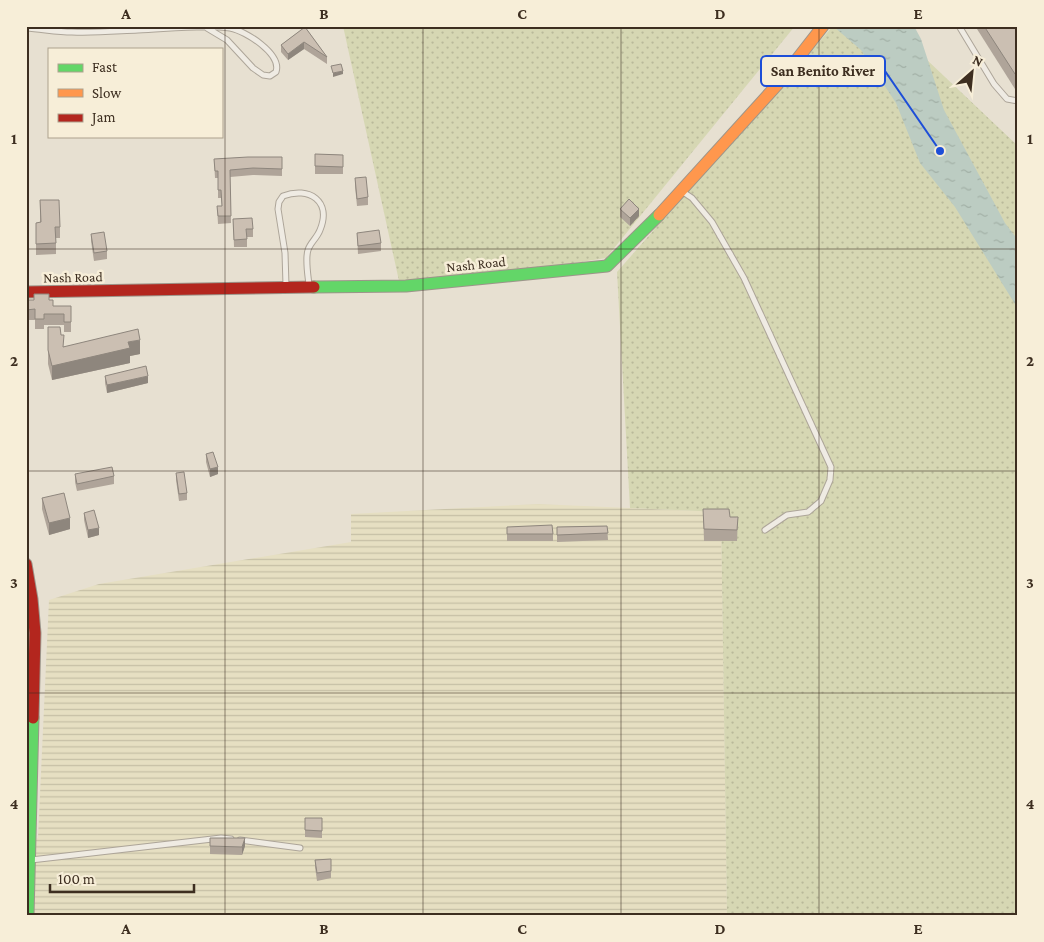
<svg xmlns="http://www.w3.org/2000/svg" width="1044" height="942" font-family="'Crimson Pro',serif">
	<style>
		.farmland { fill: url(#farmland-rules) }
		.grass { fill: url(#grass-dots) }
		.water { fill: url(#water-ripples) }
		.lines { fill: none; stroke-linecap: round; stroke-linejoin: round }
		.lane-casing { stroke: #ada599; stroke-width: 7 }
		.fast-casing { stroke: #9c958a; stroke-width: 13 }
		.slow-casing { stroke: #9c958a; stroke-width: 13 }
		.jam-casing { stroke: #9c958a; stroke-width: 13 }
		.lane { stroke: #efebe3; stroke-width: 5 }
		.fast { stroke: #63d668; stroke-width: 11 }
		.slow { stroke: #ff974d; stroke-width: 11 }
		.jam { stroke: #b3261e; stroke-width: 11 }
		.wall { fill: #afa499 }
		.shaded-wall { fill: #8e867d }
		.building { fill: #cbbfb2; stroke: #8e867d }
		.grid { fill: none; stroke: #3d2e20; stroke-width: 1; stroke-opacity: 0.55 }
		.labels { text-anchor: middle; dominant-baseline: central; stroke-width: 5; stroke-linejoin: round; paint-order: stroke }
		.street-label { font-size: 14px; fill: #3d2e20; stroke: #f7eed8 }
		.leader { fill: none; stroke: #1d4ed8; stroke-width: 2 }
		.callout-dot { fill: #1d4ed8; stroke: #f7eed8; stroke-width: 2 }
		.callout { fill: #f7eed8; stroke: #1d4ed8; stroke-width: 2 }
		.callout-label { font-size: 15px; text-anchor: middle; font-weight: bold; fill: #3d2e20 }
		.neatline { fill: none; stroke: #3d2e20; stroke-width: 2 }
		.grid-label { font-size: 16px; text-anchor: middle; font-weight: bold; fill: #3d2e20 }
	</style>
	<defs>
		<pattern id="farmland-rules" width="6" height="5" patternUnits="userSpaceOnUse" patternTransform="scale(1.25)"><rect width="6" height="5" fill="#e6dfc2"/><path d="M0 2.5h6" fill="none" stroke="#c6c0a6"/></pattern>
		<pattern id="grass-dots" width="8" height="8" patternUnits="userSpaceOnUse" patternTransform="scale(1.25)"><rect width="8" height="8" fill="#d6d7b3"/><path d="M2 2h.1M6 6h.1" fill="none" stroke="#b9b99a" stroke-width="1.8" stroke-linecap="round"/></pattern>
		<pattern id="water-ripples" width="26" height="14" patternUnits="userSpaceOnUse" patternTransform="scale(1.25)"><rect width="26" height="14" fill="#bcccc2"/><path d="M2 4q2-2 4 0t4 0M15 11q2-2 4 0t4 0" fill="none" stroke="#a2b0a6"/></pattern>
	</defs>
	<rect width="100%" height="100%" fill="#e7e0d1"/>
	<path class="farmland" d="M538,504L721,512L727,916H26V839L38,838L49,600L99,584L351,542V514Z"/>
	<g class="grass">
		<path d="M343,26H795L606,258L401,290Z"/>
		<path d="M833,26L908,42L1018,146V916H727L721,512L630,508L617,272Z"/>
	</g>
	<path class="water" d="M833,26H914L921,39L944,110L1005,223L1018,240V309L955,207L920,163L896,103L861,50Z"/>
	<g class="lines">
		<g class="lane-casing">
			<g id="lane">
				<path d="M959,26L994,84L1007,99L1018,101"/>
				<path d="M26,28C42,29 57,32 72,32C94,33 116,31 138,30C165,29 204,24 230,28C246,31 282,54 276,72L270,76L263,75L253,68L227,40L207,28"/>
				<path d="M683,192L692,198L712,222L744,278L831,467L830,480L821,501L808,512L787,515L765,530"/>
				<path d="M286,285L285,253L278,209L279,202L283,196C309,186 332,201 320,230C317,238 310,243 308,250C305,259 308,275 309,285"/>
				<path d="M240,840L300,848"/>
				<path d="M31,860L221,838L231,839"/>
			</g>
		</g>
		<g class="fast-casing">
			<g id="fast">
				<path d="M314,287L406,286L607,266L659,215"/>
				<path d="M28,916L33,718"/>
			</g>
		</g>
		<g class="slow-casing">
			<path id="slow" d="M659,215L777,85L823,26"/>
		</g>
		<g class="jam-casing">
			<g id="jam">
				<path d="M26,292L314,287"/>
				<path d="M26,564L32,599L35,633L33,718"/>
			</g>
		</g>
		<use href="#lane" class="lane"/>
		<use href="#fast" class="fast"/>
		<use href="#slow" class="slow"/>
		<use href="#jam" class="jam"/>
	</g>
	<g class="wall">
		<path d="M318,26H327V27L318,28Z"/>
		<path d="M977,26H1018V87L1015,89L977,29Z"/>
		<path d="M305,27L327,57V64L304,49L288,60L281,52V45Z"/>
		<path d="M315,154L343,155V174H315Z"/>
		<path d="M282,157V176L253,175L230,177L231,223L218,224L217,206H222L221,198H218V178H215L214,159Z"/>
		<path d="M355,178L368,197V205L357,206L355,186Z"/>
		<path d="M40,200L60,227V238H56V254L36,255V223L40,222Z"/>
		<path d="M620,209L639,216L630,226L620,217Z"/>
		<path d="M233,219L253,229V237H247V247H234Z"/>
		<path d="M357,233L381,243V251L358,254Z"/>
		<path d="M91,234L107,251V259L94,261L91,241Z"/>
		<path d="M26,300H49L53,306H71V332H64V325H44V329H35V320H26Z"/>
		<path d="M48,327L61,335L63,347L140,354L130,356V363L52,380L48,364Z"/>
		<path d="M105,376L148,383L107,393L105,383Z"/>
		<path d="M206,454L218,474L210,477L206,462Z"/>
		<path d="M176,473L187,493V500L179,501L176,480Z"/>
		<path d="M75,474L114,476V484L77,491L75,482Z"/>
		<path d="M42,498L70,529L49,535L42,509Z"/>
		<path d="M703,509L730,517H738L737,541H704Z"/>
		<path d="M84,513L99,535L88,538L84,520Z"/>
		<path d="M607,526L608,540L557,542V527Z"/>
		<path d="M507,527L553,534V541H507Z"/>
		<path d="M305,818H322V838L305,837Z"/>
		<path d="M210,838L245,846L242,855L210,854Z"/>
		<path d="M331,859V878L317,881L315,867V860Z"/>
	</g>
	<g class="shaded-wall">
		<path d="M304,42V49L288,60V54Z"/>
		<path d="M343,71V74L333,77V73Z"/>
		<path d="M1018,72V87L1015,89V74Z"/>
		<path d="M639,209V216L630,226V218Z"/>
		<path d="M140,340V354L130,356V363L52,380V366L128,342Z"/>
		<path d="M148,376V383L107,393V385Z"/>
		<path d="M218,467V474L210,477V469Z"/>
		<path d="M70,518V529L49,535V523Z"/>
		<path d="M99,528V535L88,538V530Z"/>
		<path d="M245,838V846L242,855V847Z"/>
	</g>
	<g class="building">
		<path d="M984,26H1018V72L1015,74Z"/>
		<path d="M305,27L327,57L304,42L288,54L281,45Z"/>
		<path d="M341,64L343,71L333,73L331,66Z"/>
		<path d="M315,154L343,155V167L315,166Z"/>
		<path d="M248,157H282V169L253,168L230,170L231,216H218L217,206H222L221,190H218V171H215L214,159Z"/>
		<path d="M366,177L368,197L357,199L355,178Z"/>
		<path d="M629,199L639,209L630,218L620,209Z"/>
		<path d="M40,200H59L60,227H55L56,243L36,244V223L41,222Z"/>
		<path d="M252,218L253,229H246L247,239L234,240L233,219Z"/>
		<path d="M379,230L381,243L358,246L357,233Z"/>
		<path d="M104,232L107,251L94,253L91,234Z"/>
		<path d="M34,294H49V300H53V306H71V322H64V314H44V319H35V309L26,310V300H34Z"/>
		<path d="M48,327H60L61,335H64L63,347L138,329L140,340L128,342L130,348L52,366L48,350Z"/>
		<path d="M146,366L148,376L107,385L105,376Z"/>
		<path d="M213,452L218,467L210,469L206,454Z"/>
		<path d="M112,467L114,476L77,484L75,474Z"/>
		<path d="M184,472L187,493L179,494L176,473Z"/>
		<path d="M64,493L70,518L49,523L42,498Z"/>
		<path d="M703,509H729L730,517H738L737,530L704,529Z"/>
		<path d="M94,510L99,528L88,530L84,513Z"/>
		<path d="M552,525L553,534H507V527Z"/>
		<path d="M607,526L608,533L557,535V527Z"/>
		<path d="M305,818H322V831L305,830Z"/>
		<path d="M210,838H245L242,847L210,846Z"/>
		<path d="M331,859V871L317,873L315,860Z"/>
	</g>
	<path class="grid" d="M225,26V916M423,26V916M621,26V916M819,26V916M26,249H1018M26,471H1018M26,693H1018"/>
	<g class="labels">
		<g class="street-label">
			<text transform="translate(476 264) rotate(-6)">Nash Road</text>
			<text transform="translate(73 277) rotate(-1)">Nash Road</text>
		</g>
	</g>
	<path class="leader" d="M940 151L885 71"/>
	<circle class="callout-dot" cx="940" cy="151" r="5"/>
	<rect class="callout" x="761" y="56" width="124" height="30" rx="5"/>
	<g class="callout-label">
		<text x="823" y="76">San Benito River</text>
	</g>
	<rect width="1044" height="942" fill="none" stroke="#f7eed8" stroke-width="55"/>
	<rect x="48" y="48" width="175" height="90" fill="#f7eed8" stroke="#ada18e"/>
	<rect x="58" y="64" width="25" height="8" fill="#63d668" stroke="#ada18e"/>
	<text x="92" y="72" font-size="15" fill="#3d2e20">Fast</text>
	<rect x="58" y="89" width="25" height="8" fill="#ff974d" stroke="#ada18e"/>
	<text x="92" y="98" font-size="15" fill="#3d2e20">Slow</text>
	<rect x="58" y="114" width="25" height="8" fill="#b3261e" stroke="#ada18e"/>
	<text x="92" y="122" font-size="15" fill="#3d2e20">Jam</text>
	<g transform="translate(972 72) rotate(27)" stroke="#f7eed8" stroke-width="4" paint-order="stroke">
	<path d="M0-4L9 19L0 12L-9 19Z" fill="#3d2e20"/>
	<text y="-8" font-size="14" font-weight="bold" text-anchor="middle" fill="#3d2e20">N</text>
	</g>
	<path d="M50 884v8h144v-8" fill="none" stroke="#3d2e20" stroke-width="2.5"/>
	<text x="58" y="884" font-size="15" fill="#3d2e20" stroke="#f7eed8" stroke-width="4" paint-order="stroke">100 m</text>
	<rect x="28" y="28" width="988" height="886" class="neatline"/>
	<g class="grid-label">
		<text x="126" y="19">A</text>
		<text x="324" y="19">B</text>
		<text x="522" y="19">C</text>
		<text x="720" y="19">D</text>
		<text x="918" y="19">E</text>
		<text x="14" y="144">1</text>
		<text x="1030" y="144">1</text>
		<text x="14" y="366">2</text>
		<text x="1030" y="366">2</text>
		<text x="14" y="588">3</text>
		<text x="1030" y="588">3</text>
		<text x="14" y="809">4</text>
		<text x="1030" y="809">4</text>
		<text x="126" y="934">A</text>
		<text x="324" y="934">B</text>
		<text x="522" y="934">C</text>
		<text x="720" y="934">D</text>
		<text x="918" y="934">E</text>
	</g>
</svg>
